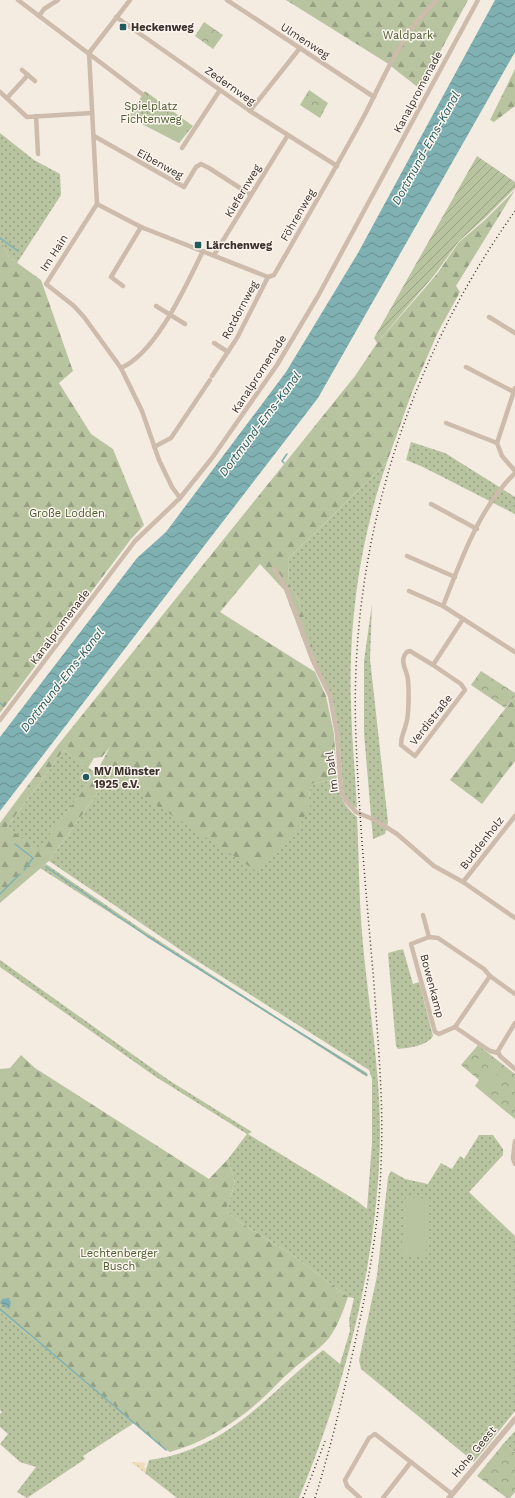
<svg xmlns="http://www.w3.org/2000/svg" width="515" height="1498" font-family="'Work Sans',sans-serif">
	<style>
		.grass { fill: url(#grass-dots) }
		.forest { fill: url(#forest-firs); fill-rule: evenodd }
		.sand { fill: url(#sand-dots) }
		.park { fill: url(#park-crowns) }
		.garden { fill: url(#garden-furrows) }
		.pitch { fill: #b8c4a0 }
		.water { fill: url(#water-waves) }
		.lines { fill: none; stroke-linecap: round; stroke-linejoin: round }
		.stream { stroke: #7fb0b2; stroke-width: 1.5 }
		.minor { stroke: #cdbbac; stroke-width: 4.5 }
		.tertiary { stroke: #cdbbac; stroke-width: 5.5 }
		.rail { stroke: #3b302b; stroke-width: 1.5; stroke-dasharray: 1 3; stroke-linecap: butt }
		.poi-dot { fill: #1f5a5e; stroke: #fbf5ee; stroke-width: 1.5 }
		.labels { text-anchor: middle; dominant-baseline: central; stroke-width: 3; stroke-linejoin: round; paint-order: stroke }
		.poi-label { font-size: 11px; font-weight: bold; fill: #3b302b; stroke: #fbf5ee; text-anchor: start }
		.park-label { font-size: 11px; fill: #4a5a2e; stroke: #fbf5ee }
		.street-label { font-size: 11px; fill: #3b302b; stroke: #fbf5ee }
		.water-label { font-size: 12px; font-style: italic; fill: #1f5a5e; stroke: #fbf5ee }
	</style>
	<defs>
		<pattern id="grass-dots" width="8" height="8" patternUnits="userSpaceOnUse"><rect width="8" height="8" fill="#b8c4a0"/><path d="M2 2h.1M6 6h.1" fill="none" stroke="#97a083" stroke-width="1.8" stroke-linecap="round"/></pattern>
		<pattern id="forest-firs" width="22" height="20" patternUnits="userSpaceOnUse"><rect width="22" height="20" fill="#b8c4a0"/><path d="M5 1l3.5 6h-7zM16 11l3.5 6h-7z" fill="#97a083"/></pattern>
		<pattern id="sand-dots" width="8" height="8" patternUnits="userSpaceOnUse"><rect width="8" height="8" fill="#efdcb8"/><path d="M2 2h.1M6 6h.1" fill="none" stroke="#cebd9e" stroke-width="1.8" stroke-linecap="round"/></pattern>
		<pattern id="park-crowns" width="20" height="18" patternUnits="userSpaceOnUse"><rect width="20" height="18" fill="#b8c4a0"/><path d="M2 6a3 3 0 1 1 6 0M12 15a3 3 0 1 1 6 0" fill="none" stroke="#97a083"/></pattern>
		<pattern id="garden-furrows" width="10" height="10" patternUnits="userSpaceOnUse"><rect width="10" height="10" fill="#b8c4a0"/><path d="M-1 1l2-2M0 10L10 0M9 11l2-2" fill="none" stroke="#97a083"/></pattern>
		<pattern id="water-waves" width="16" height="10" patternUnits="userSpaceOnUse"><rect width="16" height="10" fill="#7fb0b2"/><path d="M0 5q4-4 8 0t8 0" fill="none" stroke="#699091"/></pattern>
	</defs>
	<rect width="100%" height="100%" fill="#f4ebe1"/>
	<g class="grass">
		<path d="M0,133L34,160L60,174L61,195L17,263L9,257L0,240Z"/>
		<path d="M411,442L445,453L515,497V514L423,467L406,460Z"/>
		<path d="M387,462C360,539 348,624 351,705C352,739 355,774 357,808L352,806L347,800L343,790L339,734L334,706L315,661L299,601L289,583L288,559Z"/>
		<path d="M372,604L370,659L388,822L385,834L373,839L364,733V661Z"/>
		<path d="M64,750L96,773L38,851L7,827Z"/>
		<path d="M337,779C339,796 344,806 357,817C359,859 359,903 363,945C369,1008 380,1070 380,1133C379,1256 346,1385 299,1498H177L145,1473L149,1460C227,1450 266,1396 323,1350L340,1364L350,1331L349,1320L354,1298L348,1297L294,1256L238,1221L226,1211L235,1183L228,1159L247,1134L156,1077L0,967V960L170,1081L252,1132L248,1134L357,1201L367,1209L372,1143V1079L369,1070L194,959L49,861L107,780L309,796L311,784Z"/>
		<path d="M46,864L147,933L289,1025L367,1073V1077L40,868Z"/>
		<path d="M403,949L413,984L419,982L433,1036C427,1046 409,1048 398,1049L396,1046L388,953Z"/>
		<path d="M479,1135H493L503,1149V1155L469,1192L515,1236V1411L474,1462L361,1369L359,1360L377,1276L388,1177L391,1171L405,1179L428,1184L441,1163L452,1169L460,1156L464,1159Z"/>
		<path d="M0,1312L87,1382L134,1423L83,1456L85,1459L27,1498L17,1492L36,1467L20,1462L0,1444L8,1434L0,1427V1414L2,1412L0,1410Z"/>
		<path d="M515,1431V1452L504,1443Z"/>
	</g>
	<g class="forest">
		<path d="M286,0H468L420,89L387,63Z"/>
		<path d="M515,69V106L494,122L490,120Z"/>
		<path d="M515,190L456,286L460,292L438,332L412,392L387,462L288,559L289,583L299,601L315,655V661L311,662L284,590L260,564L220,612L315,672L326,696L334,734L337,779L311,784L309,796L311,805L292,838L258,872L120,781L107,780L49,861L0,903V823L58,745L355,376L377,343L437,274L459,242L485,220ZM110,747L96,773L38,850L7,827L64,750L88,768L94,758L102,757Z"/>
		<path d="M0,240L9,257L41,280L73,371L59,383L91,434L113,449L144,525L131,539L0,713Z"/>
		<path d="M515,696V761L482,804L450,780Z"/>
		<path d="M21,1055L35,1068L209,1179L228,1159L235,1183L226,1211L238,1221L294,1256L348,1297C343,1311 338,1326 329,1338C318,1351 304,1359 292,1370C282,1378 273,1389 264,1397C237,1422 205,1442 170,1452L162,1447L87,1382L0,1312V1069L10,1068Z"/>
	</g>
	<path class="sand" d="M131,1462L146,1463L144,1467L146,1469L145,1473Z"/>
	<g class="park">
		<path d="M204,22L223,35L213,49L195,36Z"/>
		<path d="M309,90L328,103L320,118L300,105Z"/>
		<path d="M145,91L193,126L179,143L128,117Z"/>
		<path d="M481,671L515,693V696L505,708L471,685Z"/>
		<path d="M478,1045L515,1074V1119L475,1086L479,1080L461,1065Z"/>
		<path d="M504,1443L515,1452V1492L510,1498H507L477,1476Z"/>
	</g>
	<path class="garden" d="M477,156L515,182V188L485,218L459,241L436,273L377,343L374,338Z"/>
	<g class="pitch">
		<path d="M162,112L188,129L179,143L153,126Z"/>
		<path d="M491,1070L501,1078L491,1093L480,1086Z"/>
		<path d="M406,1197L429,1199L426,1258L401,1255Z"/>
	</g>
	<g class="water">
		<path d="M495,0H515V52L318,398L0,811V737L137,558L166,532L286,372L358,253Z"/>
		<path d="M9,1298L11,1303L9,1309L0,1303L2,1299Z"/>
	</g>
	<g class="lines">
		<g class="stream">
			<path d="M0,238L18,251"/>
			<path d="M284,463L282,461L287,454"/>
			<path d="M0,703L3,705"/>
			<path d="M15,844L33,858L24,870"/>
			<path d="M46,867L147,936L367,1075"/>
			<path d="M0,894L20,874"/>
			<path d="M0,1309L166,1450"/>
		</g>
		<g class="minor">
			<path d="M18,0L142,94"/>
			<path d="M227,0L374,97"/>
			<path d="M39,16L44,9L58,0"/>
			<path d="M116,17L250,111L337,166"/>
			<path d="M89,53L97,204L46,284L74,306L84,317L121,368L142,411L159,460L172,487L180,498"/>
			<path d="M89,53L130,0"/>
			<path d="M22,70L35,81"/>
			<path d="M0,92L27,117L92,113"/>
			<path d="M7,98L28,75"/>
			<path d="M250,111L300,48"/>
			<path d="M36,116L38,154"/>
			<path d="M94,136L184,187L196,167L201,164L209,168L251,195"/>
			<path d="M182,148L220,90"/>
			<path d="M97,204L141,227L268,277L274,275C304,223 334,171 363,118C385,76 401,33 437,0"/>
			<path d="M214,255L288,135"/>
			<path d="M123,286L111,277L141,227"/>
			<path d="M156,306L185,324"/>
			<path d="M489,317L515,333"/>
			<path d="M214,343L228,352"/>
			<path d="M466,367L514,392"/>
			<path d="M121,368C157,352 186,285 203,251"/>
			<path d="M212,376L237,338L268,277"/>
			<path d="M515,388L497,443L502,456L515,471"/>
			<path d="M446,423L497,443"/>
			<path d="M154,447L171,438L210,380"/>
			<path d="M431,504L477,529"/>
			<path d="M407,556L455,577"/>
			<path d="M274,569L287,590L314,663L330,696L337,734L341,791L346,801L356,812L375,820L397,834L434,866L463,882L515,918"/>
			<path d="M409,591L443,606L515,652"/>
			<path d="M443,606C461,560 479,508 515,473"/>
			<path d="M433,665L461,684L465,690L415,756L401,745C401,734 404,734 406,724C409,717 409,689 408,681C408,671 398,661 407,652L410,651L433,665L463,619"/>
			<path d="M0,720L135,541L180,498L212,458L277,365L318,296L478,0"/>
			<path d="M463,882L515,816"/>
			<path d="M423,915L429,937"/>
			<path d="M515,1023L498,1051L500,1056L515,1069"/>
			<path d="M455,1027L439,1034L435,1032L411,944L429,937L438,938L484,969L490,976"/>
			<path d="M498,1053L490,1051L455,1027L490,976L515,994"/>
			<path d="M515,1141L513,1158L515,1164"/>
			<path d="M360,1498L347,1486L345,1480L369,1438L375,1434L452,1494"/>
			<path d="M383,1498L411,1462"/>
		</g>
		<path class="tertiary" d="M449,1498L515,1419"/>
		<g class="rail">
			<path d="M303,1498L326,1439"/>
			<path d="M315,1498C331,1447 343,1395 355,1343C368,1284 379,1225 381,1165C384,1104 378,1044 374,984C367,902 359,820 356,738C348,549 406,364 515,211"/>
		</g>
	</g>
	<g class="poi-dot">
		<rect x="119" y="23" width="8" height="8" rx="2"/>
		<rect x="194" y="241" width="8" height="8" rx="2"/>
		<circle cx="86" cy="777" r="4"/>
	</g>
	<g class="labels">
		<g class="poi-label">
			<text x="131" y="27">Heckenweg</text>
			<text x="206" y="245">Lärchenweg</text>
			<text x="94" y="771">MV Münster<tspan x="94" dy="13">1925 e.V.</tspan></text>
		</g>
		<g class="park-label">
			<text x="408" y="35">Waldpark</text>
			<text x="151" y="106">Spielplatz<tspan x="151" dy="13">Fichtenweg</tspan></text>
			<text x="67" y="513">Große Lodden</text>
			<text x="119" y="1253">Lechtenberger<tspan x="119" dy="13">Busch</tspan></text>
		</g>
		<g class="street-label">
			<text transform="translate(305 41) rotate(33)">Ulmenweg</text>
			<text transform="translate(230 86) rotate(35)">Zedernweg</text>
			<text transform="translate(418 92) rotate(-62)">Kanalpromenade</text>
			<text transform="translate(160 164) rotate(29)">Eibenweg</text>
			<text transform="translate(243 191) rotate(-59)">Kiefernweg</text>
			<text transform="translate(298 215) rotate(-60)">Föhrenweg</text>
			<text transform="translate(54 253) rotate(-57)">Im Hain</text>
			<text transform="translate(240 310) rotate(-62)">Rotdornweg</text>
			<text transform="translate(259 374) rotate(-57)">Kanalpromenade</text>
			<text transform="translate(60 627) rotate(-53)">Kanalpromenade</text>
			<text transform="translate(431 720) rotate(-52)">Verdistraße</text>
			<text transform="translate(332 772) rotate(-97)">Im Dahl</text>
			<text transform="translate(482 843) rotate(-52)">Buddenholz</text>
			<text transform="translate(432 986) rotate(75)">Bowenkamp</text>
			<text transform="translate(474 1452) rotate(-50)">Hohe Geest</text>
		</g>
		<g class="water-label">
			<text transform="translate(426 148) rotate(-61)">Dortmund-Ems-Kanal</text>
			<text transform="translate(260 424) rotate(-53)">Dortmund-Ems-Kanal</text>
			<text transform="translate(62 680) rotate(-52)">Dortmund-Ems-Kanal</text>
		</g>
	</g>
</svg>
